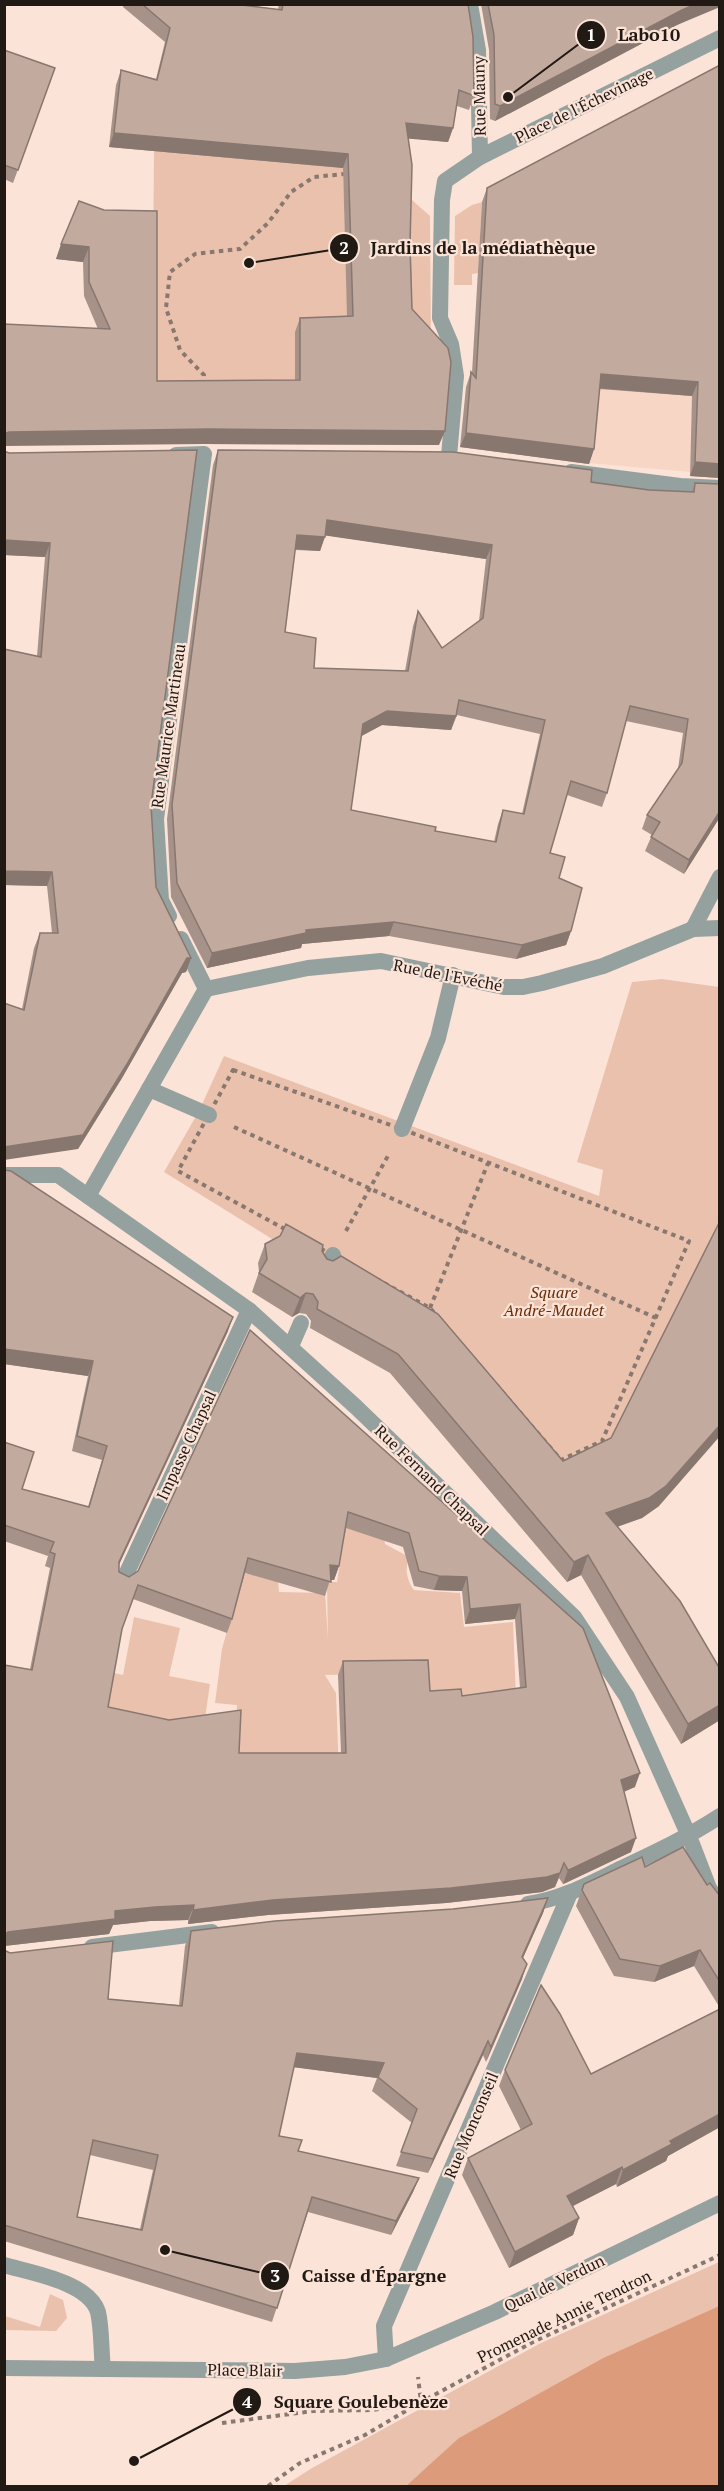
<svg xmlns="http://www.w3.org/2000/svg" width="724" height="2491" font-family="'PT Serif',serif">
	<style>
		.built { fill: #f7d6c6 }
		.green { fill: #eac1ad }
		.water { fill: #dc9b7b }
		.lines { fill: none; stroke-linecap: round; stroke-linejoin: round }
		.path { stroke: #897870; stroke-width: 4; stroke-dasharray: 4.5 4.5; stroke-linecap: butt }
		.service { stroke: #95a19e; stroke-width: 16 }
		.pedestrian { stroke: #95a19e; stroke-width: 16 }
		.minor { stroke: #95a19e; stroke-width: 16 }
		.tertiary { stroke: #95a19e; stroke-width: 16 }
		.wall { fill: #a79289; fill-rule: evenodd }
		.shaded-wall { fill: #88776f }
		.building { fill: #c2aa9f; stroke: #88776f; stroke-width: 1.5; fill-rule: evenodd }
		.labels { text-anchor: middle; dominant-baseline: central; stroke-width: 4.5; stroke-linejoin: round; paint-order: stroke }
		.street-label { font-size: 16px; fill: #211914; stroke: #fce3d7 }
		.park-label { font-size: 16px; font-style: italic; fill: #672c08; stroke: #fce3d7 }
		.leader { fill: none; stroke: #211914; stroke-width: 2 }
		.callout-dot { fill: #211914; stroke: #fce3d7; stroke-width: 2 }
		.mark-label { font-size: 18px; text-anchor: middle; font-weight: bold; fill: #fff }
		.callout-label { font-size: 18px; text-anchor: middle; font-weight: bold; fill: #211914; stroke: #fce3d7; stroke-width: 4.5; stroke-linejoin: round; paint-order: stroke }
	</style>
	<rect width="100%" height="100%" fill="#fce3d7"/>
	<path class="built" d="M555,243L695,295L690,472L589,463Z"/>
	<g class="green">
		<path d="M154,150L343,168L348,330L295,394L152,396Z"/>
		<path d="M405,200H412L430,216L431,350L407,360Z"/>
		<path d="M482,202L478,273L472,274V285H454L455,216L472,205Z"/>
		<path d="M662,979L719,987V1241L615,1436L580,1476L280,1244L164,1172L199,1111L224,1056L599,1196L603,1170L577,1162L632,982Z"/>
		<path d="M346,1527L384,1534L385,1544L409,1557C405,1569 406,1579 414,1590L460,1593L464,1627L513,1622L516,1699L426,1702L424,1673L325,1675L336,1693L340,1801L234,1754L237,1705L215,1703L222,1649L243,1573L278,1580L279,1592L325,1593L328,1640L327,1582H337Z"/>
		<path d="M134,1617L180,1628L169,1676L210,1684L204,1725L40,1705L47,1657L123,1675Z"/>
		<path d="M719,2262V2306L603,2358L460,2438L406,2486H284L312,2468L539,2344Z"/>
		<path d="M50,2294L63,2300L67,2318L56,2331L5,2330V2316L40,2327Z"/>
	</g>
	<path class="water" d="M719,2306V2486H406L459,2438L603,2358Z"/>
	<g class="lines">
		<g class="path">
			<path d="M203,385L204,375L180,350L166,308L170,272L195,254L240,249L268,223L291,192L314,177L344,174"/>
			<path d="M233,1070L402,1129L689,1241L602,1441L561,1460L430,1308L178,1171Z"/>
			<path d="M234,1127L656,1318"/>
			<path d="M346,1231L389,1154"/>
			<path d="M430,1308L488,1163"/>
			<path d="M222,2423L313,2411L373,2410L421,2402L533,2342L720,2255"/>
			<path d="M268,2486L300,2463L365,2435L421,2402L418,2377"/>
		</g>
		<g class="service">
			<path d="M123,1581L249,1310"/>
			<path d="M4,2265C31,2273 89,2282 98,2312C102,2330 101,2351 103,2369"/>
		</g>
		<g class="pedestrian">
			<path d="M470,4L478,50L480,157"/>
			<path d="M449,456L456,376L451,344L440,318L442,200L445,181L480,157L720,38"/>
			<path d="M571,472L680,486L720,488"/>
			<path d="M149,1089L209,1115"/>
			<path d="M402,1129L438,1038L453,975"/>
			<path d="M325,1270L333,1255"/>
			<path d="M291,1346L301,1323"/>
		</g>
		<g class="minor">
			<path d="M169,916L161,900L156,819L204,454L176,455"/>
			<path d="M693,929L720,877"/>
			<path d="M181,939L206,989"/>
			<path d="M206,989L308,968L381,961L504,987H523L542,983L603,966L693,929L720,928"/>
			<path d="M4,1175H58L249,1310L356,1407L574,1617L627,1697L689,1836L709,1888L720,1906"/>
			<path d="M88,1196L206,989"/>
			<path d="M528,1904C562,1899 591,1883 622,1868C656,1852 688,1837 720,1816"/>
			<path d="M92,1947L212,1932"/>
			<path d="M386,2359L384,2326L570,1893"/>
		</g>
		<path class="tertiary" d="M4,2368L295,2371L345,2367L386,2359L495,2312L720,2203"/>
	</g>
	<g class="wall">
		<path d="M124,4H234L278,9L279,4H468L474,96L469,110L457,106L453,128L448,142L408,138L412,309L439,445L204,444L98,329L84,296L83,262L56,259L79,201L157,381L295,380V332L300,318L347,316L343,168L109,147L116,85L121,70L156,79L165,42L123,7Z"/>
		<path d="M481,4H720L677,25L495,121L490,119L489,50Z"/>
		<path d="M4,50L55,68L13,183L4,179Z"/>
		<path d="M720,65V478L690,476L692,396L599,389L594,449L589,464L460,447L466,387L471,372L472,373L482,202L487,188Z"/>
		<path d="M197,450L151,805L156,887L191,958L186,972L182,973L122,1078L78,1149L22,1009L34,948L40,933H52L47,886L4,885V649L37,656L45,557L4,555V451L9,453Z"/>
		<path d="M218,450L591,482L649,490L691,492L695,483L720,484V817L684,874L645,851L652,835L642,829L647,815L678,769L683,733L626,721L607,793L602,807L567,795L550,853L559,878L571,931L566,945L516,959L389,936L302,944L301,948L207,968L171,897L167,819L213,465ZM325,535L486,559L479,621L442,648L418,611L413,626L405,671L314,668L285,632L295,550L320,551ZM457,715L540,734L522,814L503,810L498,824L494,842L435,831L351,810L361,736L382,725L451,730Z"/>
		<path d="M265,1244L322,1251L327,1259L563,1461L659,1506L642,1518L617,1527L720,1669V1720L681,1744L581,1575L567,1582L390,1373L310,1328L311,1321L306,1314L299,1313L292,1317L252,1292L259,1272L258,1263Z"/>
		<path d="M250,1330L583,1628L635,1787L624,1792L631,1852L566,1883L563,1884L559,1878L555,1887L542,1892L446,1903L268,1915L188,1924V1920L150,1921L113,1925L109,1934L4,1946V1665L30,1669L50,1568L45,1566L48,1556L4,1541V1442L22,1489L88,1507L102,1460L72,1451L88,1376L4,1364L228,1331L119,1565V1572L129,1577L138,1571ZM346,1528L403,1547L414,1586L434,1590L462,1591L465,1624L515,1619L520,1688L462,1696L430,1691L343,1661L338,1675L341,1753H239L108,1707L122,1629L133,1599L227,1633L232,1619L245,1573L325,1596L330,1580H334L339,1566Z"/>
		<path d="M645,1867L707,1885L720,1896V2008L694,1966L654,1982L614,1976L576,1906L584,1884Z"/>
		<path d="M548,1898L543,1913L523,1958L522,1979L486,2062L483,2055L428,2173L396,2166L412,2123L372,2091L377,2078L294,2067L279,2136L298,2151L419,2178L413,2192L391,2235L308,2212L272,2322L4,2241V1950L108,1999L179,2005L185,1946L191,1931L453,1909ZM90,2155L153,2170L140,2229L77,2217Z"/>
		<path d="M720,2009V2127L668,2156L666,2161L617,2187L616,2184L573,2206L579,2218L573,2235L509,2268L462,2175L468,2158L521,2130L499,2086L505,2070L591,2074Z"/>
	</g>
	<g class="shaded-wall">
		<path d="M696,4H720V7L677,25L495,121L500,106L682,10Z"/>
		<path d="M406,123L453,128L448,142L401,138Z"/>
		<path d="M114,133L348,154L343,168L109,147Z"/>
		<path d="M61,244L89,247L83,262L56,259Z"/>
		<path d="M601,374L698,382L692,396L596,388Z"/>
		<path d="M209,429L445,431L439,445L204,444L4,446V434L9,432Z"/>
		<path d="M466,433L594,449L589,464L460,447Z"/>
		<path d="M695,462L720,464V478L690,476Z"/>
		<path d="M327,520L492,545L486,559L322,535Z"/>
		<path d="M297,535L325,537L320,551L291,549Z"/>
		<path d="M4,540L50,543L45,557L4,555Z"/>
		<path d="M387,711L456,716L451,730L382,725L358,738L363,724Z"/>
		<path d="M720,811V817L684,874L689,860Z"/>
		<path d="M4,871L52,872L47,886L4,885Z"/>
		<path d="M394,922L389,936L302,944L301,948L207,968L212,953L306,930Z"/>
		<path d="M571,931L566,945L516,959L522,945Z"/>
		<path d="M187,958H191L186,972L182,973L122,1078L78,1149L4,1160V1147Z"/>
		<path d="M306,1293L299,1313L292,1317L300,1298Z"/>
		<path d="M233,1317L228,1331L113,1577L119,1562Z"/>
		<path d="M4,1349L93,1361L88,1376L4,1364Z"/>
		<path d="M720,1425V1436L659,1506L642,1518L599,1533L606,1513Z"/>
		<path d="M588,1555L581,1575L567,1582L574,1562Z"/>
		<path d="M330,1565L339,1566L334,1580H325Z"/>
		<path d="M439,1576L467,1577L462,1591L434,1590Z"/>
		<path d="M520,1604L515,1619L465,1624L470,1609Z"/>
		<path d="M720,1705V1720L681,1744L688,1724Z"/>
		<path d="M640,1773L635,1787L615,1795L621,1780Z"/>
		<path d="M636,1838L631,1852L563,1884L568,1870Z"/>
		<path d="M564,1863L555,1887L542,1892L446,1903L268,1915L188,1924L193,1910Z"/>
		<path d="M548,1898L543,1913L517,1971L522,1957Z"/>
		<path d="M194,1905L188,1920L150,1921L113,1925L109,1934L4,1946V1935L8,1932L115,1911L155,1907Z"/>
		<path d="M700,1950L694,1966L654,1982L660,1966Z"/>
		<path d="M527,1964L522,1979L486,2062L491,2047Z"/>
		<path d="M488,2041L483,2055L428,2173L433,2159Z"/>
		<path d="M297,2053L384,2063L377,2078L292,2067Z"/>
		<path d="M720,2114V2127L668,2156L666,2161L617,2187L623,2170L670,2141Z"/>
		<path d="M622,2167L616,2184L561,2212L567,2196Z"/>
		<path d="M419,2178L413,2192L391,2235L396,2221Z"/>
		<path d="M579,2218L573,2235L509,2268L515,2252Z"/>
	</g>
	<g class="building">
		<path d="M142,4H234L282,10L283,4H468L473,37L474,96L459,90L453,128L406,123L412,165L410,245L412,309L448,348L451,362L445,431L209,429L9,432L4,434V324L110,329L89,282V247L61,244L79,201L104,210L157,211V381L300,380V318L353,316L348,154L114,133L121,70L157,80L170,28Z"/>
		<path d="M488,4H696L682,10L500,106L495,104L494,35Z"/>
		<path d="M4,50L55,68L18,170L4,165Z"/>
		<path d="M720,65V464L695,462L698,382L601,374L594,449L466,433L471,372L476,378L487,188Z"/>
		<path d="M197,450L151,805L156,887L191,958H187L127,1064L83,1135L4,1147V1003L24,1010L40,933H58L52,872L4,871V649L41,657L50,543L4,540V451L9,453Z"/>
		<path d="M218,450L453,452L592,470L591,482L649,490L694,492L695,483L720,484V811L689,860L651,837L660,822L647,815L682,763L688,719L630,706L607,793L571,781L550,853L565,857L559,878L582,888L571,931L522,945L394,922L306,930V933L212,953L177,883L172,805ZM327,520L492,545L483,618L442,648L418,611L408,671L314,668L316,638L285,632L297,535L325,537ZM459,700L545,720L524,814L503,810L496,842L435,831L436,827L351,810L363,724L387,711L456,716Z"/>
		<path d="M4,1170L11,1171L233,1317L119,1562V1572L129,1577L138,1571L250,1330L583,1628L640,1773L621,1780L636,1838L571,1869L568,1870L564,1863L560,1873L547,1877L451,1888L273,1900L193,1910L194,1905L155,1907L115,1911V1919L8,1932L4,1935V1665L32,1670L55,1554L50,1552L54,1542L4,1525V1442L34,1452L22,1489L89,1507L107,1446L77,1436L93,1361L4,1349ZM348,1512L409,1533L419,1571L439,1576L467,1577L470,1609L520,1604L526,1687L462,1696L461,1689L430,1691L428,1660L343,1661L346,1753H239L241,1710L169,1720L108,1707L122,1629L138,1585L232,1619L248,1558L331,1582L330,1565L339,1566Z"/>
		<path d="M720,1221V1425L666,1486L649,1498L606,1513L680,1601L720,1669V1705L688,1724L588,1555L574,1562L398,1354L317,1309L318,1302L313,1294L306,1293L300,1298L259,1273L267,1259L265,1244L280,1236L286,1224L323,1245L322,1251L327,1259L333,1261L341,1256L438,1314L563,1461L611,1438Z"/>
		<path d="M683,1847L707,1885L710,1883L720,1896V1982L700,1950L660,1966L620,1959L582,1890L584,1884L642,1857L645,1867Z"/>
		<path d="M548,1898L522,1957L527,1964L491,2047L488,2041L433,2159L401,2152L417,2109L378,2077L384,2063L297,2053L279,2136L302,2140L298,2151L419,2178L396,2221L312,2197L277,2308L4,2225V1950L10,1953L113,1941L108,1999L182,2006L191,1931L275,1921L453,1909ZM93,2140L158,2155L142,2230L77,2217Z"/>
		<path d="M541,1985L560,2014L591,2074L720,2009V2114L670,2141L672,2144L623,2170L622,2167L567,2196L579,2218L515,2252L468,2158L532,2124L505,2070Z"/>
	</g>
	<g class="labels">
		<g class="street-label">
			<text transform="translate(479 96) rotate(-91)">Rue Mauny</text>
			<text transform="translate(584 105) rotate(-26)">Place de l'Échevinage</text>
			<text transform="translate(168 726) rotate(-82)">Rue Maurice Martineau</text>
			<text transform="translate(448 975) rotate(11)">Rue de l'Evéché</text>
			<text transform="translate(186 1445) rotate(-65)">Impasse Chapsal</text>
			<text transform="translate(432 1480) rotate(44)">Rue Fernand Chapsal</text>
			<text transform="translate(471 2125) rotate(-67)">Rue Monconseil</text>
			<text transform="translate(554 2283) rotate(-26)">Quai de Verdun</text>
			<text transform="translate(564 2316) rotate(-26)">Promenade Annie Tendron</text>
			<text transform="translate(245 2370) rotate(1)">Place Blair</text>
		</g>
		<g class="park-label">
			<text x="554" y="1292">Square<tspan x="554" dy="18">André-Maudet</tspan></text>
		</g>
	</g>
	<path class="leader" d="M508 97L591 35M249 263L344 248M165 2250L275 2276M134 2461L247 2402"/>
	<g class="callout-dot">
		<circle cx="508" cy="97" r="6"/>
		<circle cx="249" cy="263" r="6"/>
		<circle cx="165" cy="2250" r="6"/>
		<circle cx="134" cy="2461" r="6"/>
		<circle cx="591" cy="35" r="15"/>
		<circle cx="344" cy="248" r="15"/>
		<circle cx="275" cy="2276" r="15"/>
		<circle cx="247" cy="2402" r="15"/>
	</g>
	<g class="mark-label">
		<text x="591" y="41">1</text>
		<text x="344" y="254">2</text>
		<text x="275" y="2282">3</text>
		<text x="247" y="2408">4</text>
	</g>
	<g class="callout-label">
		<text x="649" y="41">Labo10</text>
		<text x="483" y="254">Jardins de la médiathèque</text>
		<text x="374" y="2282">Caisse d'Épargne</text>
		<text x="361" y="2408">Square Goulebenèze</text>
	</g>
	<rect width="724" height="2491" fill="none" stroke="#211914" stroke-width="12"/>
</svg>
